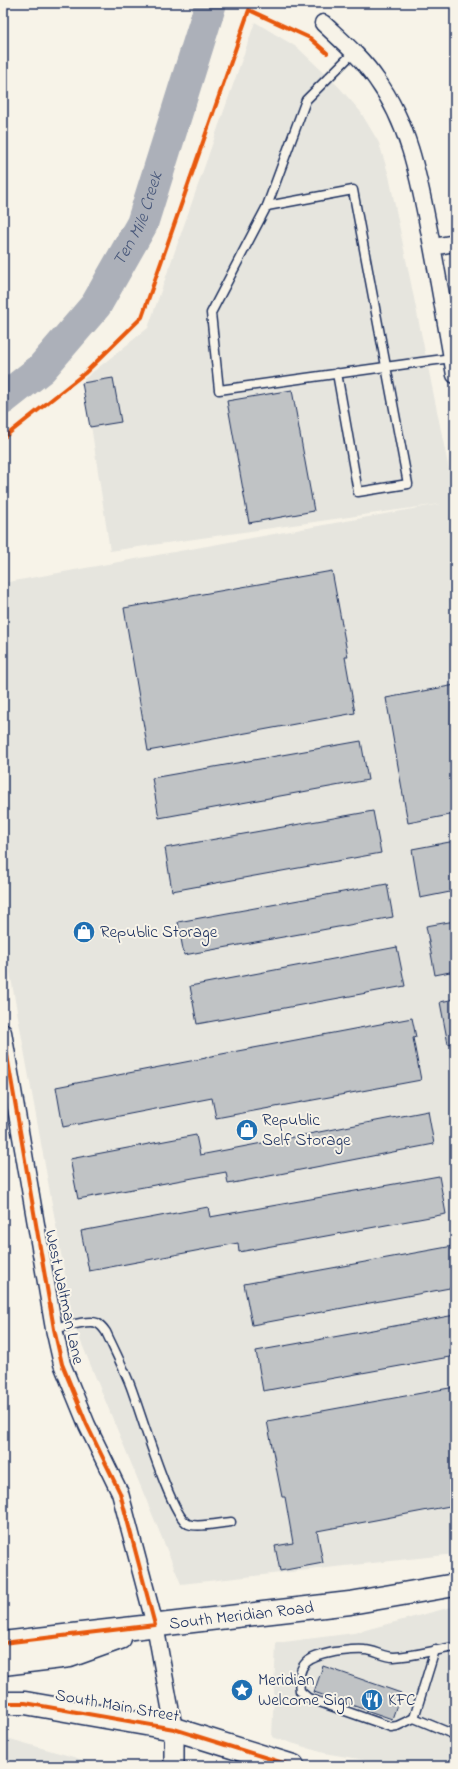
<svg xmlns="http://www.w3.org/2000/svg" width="458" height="1769" font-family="'Indie Flower',sans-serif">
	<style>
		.built { fill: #e6e5de }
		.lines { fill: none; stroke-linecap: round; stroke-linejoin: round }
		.river { stroke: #acb0b9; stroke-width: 32 }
		.building { fill: #c0c3c5; stroke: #1b2f5e }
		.service-casing { stroke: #1b2f5e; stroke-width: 11 }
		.minor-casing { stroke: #1b2f5e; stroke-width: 19 }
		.tertiary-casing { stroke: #1b2f5e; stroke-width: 22 }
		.primary-casing { stroke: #1b2f5e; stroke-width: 25 }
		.service { stroke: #f7f3e8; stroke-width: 8 }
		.minor { stroke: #f7f3e8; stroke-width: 16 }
		.tertiary { stroke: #f7f3e8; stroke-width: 19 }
		.primary { stroke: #f7f3e8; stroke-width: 22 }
		.cycleway-casing { stroke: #f7f3e8; stroke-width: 6 }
		.cycleway { stroke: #e8590c; stroke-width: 4 }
		.labels { text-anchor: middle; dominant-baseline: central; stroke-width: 4; stroke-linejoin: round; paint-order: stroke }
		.poi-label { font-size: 17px; fill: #1b2f5e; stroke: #f7f3e8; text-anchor: start }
		.street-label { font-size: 17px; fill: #1b2f5e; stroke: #f7f3e8 }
		.water-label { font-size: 18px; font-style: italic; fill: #465679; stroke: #f7f3e8 }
	</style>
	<rect width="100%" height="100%" fill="#f7f3e8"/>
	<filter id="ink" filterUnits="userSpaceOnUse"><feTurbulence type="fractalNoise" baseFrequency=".025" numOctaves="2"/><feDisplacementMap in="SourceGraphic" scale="8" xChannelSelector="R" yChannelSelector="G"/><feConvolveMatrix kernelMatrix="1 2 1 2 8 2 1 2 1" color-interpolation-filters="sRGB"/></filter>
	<g filter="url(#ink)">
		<g class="built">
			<path d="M255,22L298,48L338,86L360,111L379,143L389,176L455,499V1554L181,1584L74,1325L3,934V583L440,504L110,551L84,379L148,328Z"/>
			<path d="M455,1606V1766H399L324,1753L272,1737L276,1643L354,1633Z"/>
			<path d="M3,1737L105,1766H3Z"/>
		</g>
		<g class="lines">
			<path class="river" id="s1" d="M3,399L41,369L96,305L142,224L211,3"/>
		</g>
		<g class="building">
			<path d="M113,378L121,422L90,427L82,383Z"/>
			<path d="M292,390L314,511L249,523L227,401Z"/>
			<path d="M332,571L348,657H345L355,713L148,751L124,608Z"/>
			<path d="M455,685V814L408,823L386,698Z"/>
			<path d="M361,741L368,780L159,818L152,778Z"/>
			<path d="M373,811L381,853L172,891L165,848Z"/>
			<path d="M455,841V891L420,898L412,849Z"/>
			<path d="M387,884L393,917L184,955L178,922Z"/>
			<path d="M455,921V971L435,975L426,926Z"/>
			<path d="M397,947L405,986L197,1024L190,986Z"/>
			<path d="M455,999V1043L448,1044L440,1002Z"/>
			<path d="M412,1018L416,1037L413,1038L421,1080L216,1118L212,1098L63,1127L56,1087L206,1058V1057Z"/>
			<path d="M428,1111L434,1144L228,1184L226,1172L78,1199L70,1159L196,1135L200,1155Z"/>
			<path d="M439,1176L446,1214L239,1252L238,1243L89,1271L81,1231L208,1207L210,1217Z"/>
			<path d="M453,1246L455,1258V1287L252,1325L244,1284Z"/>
			<path d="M455,1315V1356L263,1391L256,1351Z"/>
			<path d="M455,1387V1505L317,1531L323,1563L280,1571L275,1546L293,1543L285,1497H282L267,1421Z"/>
			<path d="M323,1666L401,1693L392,1719L314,1692Z"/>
		</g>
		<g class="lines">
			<g class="service-casing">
				<g id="service">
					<path d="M267,206L306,100L354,52"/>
					<path d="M337,373L358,492L408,484C390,386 371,288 353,190L267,206L211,313L219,390C296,379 374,368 452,358"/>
					<path d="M54,1329C64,1327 88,1319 97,1323C101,1325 104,1329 106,1332C114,1349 122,1365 129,1382C139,1406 170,1515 188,1524C197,1528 220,1523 231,1522"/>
					<path d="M435,1650L414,1718L455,1735"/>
					<path d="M414,1718L397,1726L391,1727L308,1698L300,1691C296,1662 309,1657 334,1652C344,1651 354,1649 365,1650C374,1650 384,1657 394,1657C414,1656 435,1650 455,1647"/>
				</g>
			</g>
			<g class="minor-casing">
				<g id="minor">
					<path d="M323,23C342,41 362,58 377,80C408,123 418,174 428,225C438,275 446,325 455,375"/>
					<path d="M433,247L455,243"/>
					<path d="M3,1032L54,1329L62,1364L87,1425L120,1493L155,1625L174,1729"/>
				</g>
			</g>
			<g class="tertiary-casing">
				<path id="tertiary" d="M174,1729V1766"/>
			</g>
			<g class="primary-casing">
				<g id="primary">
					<path id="s2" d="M3,1643L350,1603L455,1585"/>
					<path d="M3,1664L70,1656L120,1638"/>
					<path d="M3,1703H25L174,1729L293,1766"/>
				</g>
			</g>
			<use href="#service" class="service"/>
			<use href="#minor" class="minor"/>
			<use href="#tertiary" class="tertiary"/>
			<use href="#primary" class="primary"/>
			<g class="cycleway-casing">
				<g id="cycleway">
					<path d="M3,438L85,373L142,317L249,10L310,38L327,53"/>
					<path d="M3,1032L54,1329L62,1364L87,1425L120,1493L155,1625L3,1643"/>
					<path d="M3,1703H25L174,1729L293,1766"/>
				</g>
			</g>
			<use href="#cycleway" class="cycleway"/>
		</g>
	</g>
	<defs>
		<g id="shop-disc" transform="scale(1.15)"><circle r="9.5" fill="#1f6fb2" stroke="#f7f3e8"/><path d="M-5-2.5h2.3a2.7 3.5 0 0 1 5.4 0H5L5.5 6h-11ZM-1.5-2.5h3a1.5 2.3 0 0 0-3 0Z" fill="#fff"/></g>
		<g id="sight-disc" transform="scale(1.15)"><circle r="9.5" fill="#1f6fb2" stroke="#f7f3e8"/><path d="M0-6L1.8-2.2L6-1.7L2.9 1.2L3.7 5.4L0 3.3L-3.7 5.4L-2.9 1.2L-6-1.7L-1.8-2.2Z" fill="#fff"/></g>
		<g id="restaurant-disc" transform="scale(1.15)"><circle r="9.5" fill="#1f6fb2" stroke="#f7f3e8"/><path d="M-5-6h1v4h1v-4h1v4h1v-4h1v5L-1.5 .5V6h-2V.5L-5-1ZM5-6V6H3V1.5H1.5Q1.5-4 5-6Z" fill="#fff"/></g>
	</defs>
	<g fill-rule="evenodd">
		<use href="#shop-disc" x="84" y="932"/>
		<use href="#shop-disc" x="247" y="1130"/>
		<use href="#sight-disc" x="242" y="1690"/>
		<use href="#restaurant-disc" x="372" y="1700"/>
	</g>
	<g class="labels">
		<g class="poi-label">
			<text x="100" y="932">Republic Storage</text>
			<text x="262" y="1120">Republic<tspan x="262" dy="20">Self Storage</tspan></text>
			<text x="258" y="1680">Meridian<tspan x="258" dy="20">Welcome Sign</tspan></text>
			<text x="388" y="1700">KFC</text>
		</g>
		<g class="street-label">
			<text transform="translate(64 1297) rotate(78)">West Waltman Lane</text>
			<text stroke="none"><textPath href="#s2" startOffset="240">South Meridian Road</textPath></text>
			<text transform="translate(117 1706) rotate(10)">South Main Street</text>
		</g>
		<g class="water-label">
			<text stroke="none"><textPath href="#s1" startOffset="229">Ten Mile Creek</textPath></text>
		</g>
	</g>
	<rect width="458" height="1769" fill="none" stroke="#f7f3e8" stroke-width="16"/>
	<rect x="8" y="8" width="442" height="1753" fill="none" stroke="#1b2f5e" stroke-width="1.5" filter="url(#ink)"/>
</svg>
